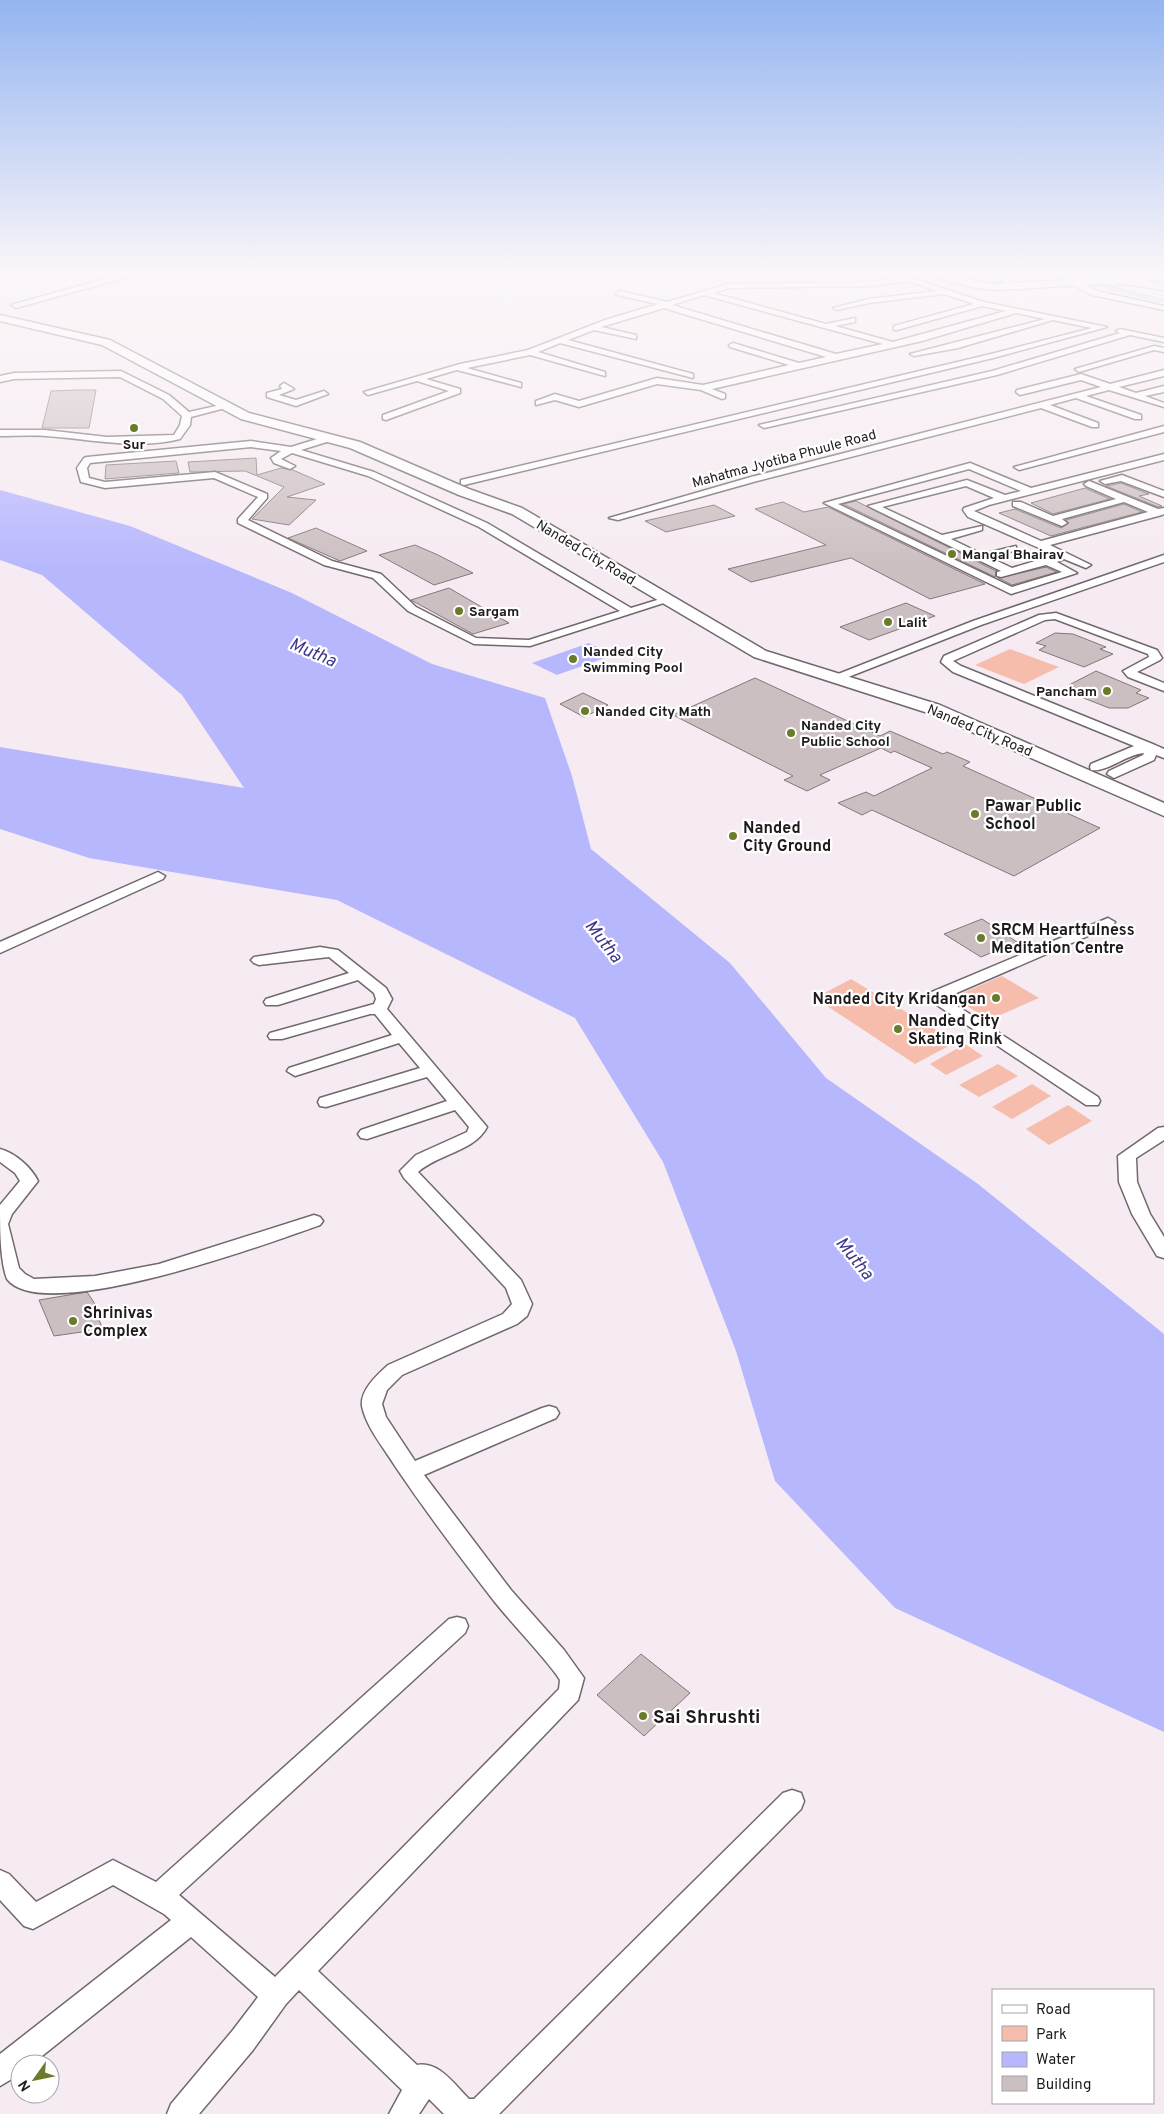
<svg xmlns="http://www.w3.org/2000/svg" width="1164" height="2114" viewBox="0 0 1164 2114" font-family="Overpass,sans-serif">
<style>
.green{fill:#f6bdad}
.water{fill:#b7b7fe}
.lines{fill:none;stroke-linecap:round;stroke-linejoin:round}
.canal{fill:#b7b7fe;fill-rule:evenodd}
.building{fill:#ccbfc1;stroke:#837879}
.street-casing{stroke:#71686e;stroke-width:3}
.secondary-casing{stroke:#71686e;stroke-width:3}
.primary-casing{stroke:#71686e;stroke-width:3}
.street{fill:#fff;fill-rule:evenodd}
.secondary{fill:#fff;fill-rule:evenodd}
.primary{fill:#fff;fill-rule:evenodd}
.poi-dot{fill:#6a7c2b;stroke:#fff;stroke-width:2}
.labels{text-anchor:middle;stroke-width:4.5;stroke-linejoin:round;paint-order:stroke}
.far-poi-label{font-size:14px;font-weight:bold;fill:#1f1b1d;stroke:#fff;text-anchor:start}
.far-street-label{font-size:14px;fill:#1f1b1d;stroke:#fff}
.poi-label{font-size:16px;font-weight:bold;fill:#1f1b1d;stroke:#fff;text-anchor:start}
.water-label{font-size:18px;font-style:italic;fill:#403788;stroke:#fff}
.near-poi-label{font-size:19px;font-weight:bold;fill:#1f1b1d;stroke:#fff;text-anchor:start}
</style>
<rect width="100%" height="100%" fill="#f6ebf2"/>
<g class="green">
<path d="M1010 649 1059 667 1024 684 975 665Z"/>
<path d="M1002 976 1039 998 989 1020 953 997Z"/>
<path d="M851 979 956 1042 915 1064 815 998Z"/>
<path d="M965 1044 983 1056 946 1075 930 1064Z"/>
<path d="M998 1064 1018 1076 979 1097 959 1085Z"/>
<path d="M1032 1084 1051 1096 1012 1119 992 1107Z"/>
<path d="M1068 1105 1092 1121 1049 1145 1026 1129Z"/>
</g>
<g class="water">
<path d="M0 490 130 526 292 593 432 664 545 698 572 776 591 849 730 963 826 1078 978 1184 1164 1334V1732L895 1608 775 1481 736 1351 663 1162 575 1018 337 900 89 858 0 829V747L244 788 182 695 42 575 0 560Z"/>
<path d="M589 643 613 655 557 675 532 663Z"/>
</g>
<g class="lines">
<path class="canal" d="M1075 273H1085L1118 287 1164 299V303L1112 291Z"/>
</g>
<g class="building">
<path d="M76 390H96L89 428H42L51 391Z"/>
<path d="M256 458 257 475 281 468 293 470 325 484 287 497 316 500 289 525 252 519 284 487 245 471 190 472 188 462Z"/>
<path d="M176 461 179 473 105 479 106 465Z"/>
<path d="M1121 483 1149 494 1139 496 1162 506 1158 507 1106 486Z"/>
<path d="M1085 488 1110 499 1053 514 1031 503Z"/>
<path d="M856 501 996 571 995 577 843 504Z"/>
<path d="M783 502 804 512 828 507 985 584 930 599 851 558 751 582 728 569 826 545 755 509Z"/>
<path d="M1124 504 1142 512 1051 536 999 513 1015 509 1061 528 1069 523 1066 520Z"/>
<path d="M714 505 735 516 666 532 645 521Z"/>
<path d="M316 528 367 551 340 561 288 538Z"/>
<path d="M415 545 438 555 473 573 434 585 379 555Z"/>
<path d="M1046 567 1057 572 1012 585 998 578Z"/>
<path d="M449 588 509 623 473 634 411 600Z"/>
<path d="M906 603 935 616 869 640 840 627Z"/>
<path d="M1055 633 1073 634 1106 647 1100 649 1113 654 1084 667 1039 650 1046 646 1036 643Z"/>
<path d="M1096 671 1141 690 1136 693 1149 698 1128 708H1109L1071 693 1079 689 1069 685Z"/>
<path d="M755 678 880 736 890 731 943 754 947 752 970 762 963 766 1100 828 1014 876 872 810 862 815 838 803 866 792 874 796 932 768 894 751 891 753 881 748 820 775 830 780 807 791 784 780 793 776 673 715Z"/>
<path d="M583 693 608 705 584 717 560 704Z"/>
<path d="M982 919 1017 942 981 957 944 934Z"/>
<path d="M87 1292 99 1310 95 1311 103 1329 54 1336 39 1300Z"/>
<path d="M641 1654 690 1693 644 1736 597 1695Z"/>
</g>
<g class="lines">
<defs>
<g id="street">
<path d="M709 273H720L700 280 696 278Z"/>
<path d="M985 273H995L1028 288 1021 290Z"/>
<path d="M1051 273H1060L1097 291 1164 306V310L1092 295Z"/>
<path d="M1084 273H1094L1121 284 1114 286Z"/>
<path d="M900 274 984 302 1107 327 993 358 464 485 461 484V480L991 354 1092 328 1053 320 958 348 914 356 910 354 1045 319 1016 313 922 341 712 389 725 394V398L722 399 701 390 657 384 579 407 555 400 536 405V401L555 394 579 401 657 378 703 385 789 365 730 347 729 345 733 343 799 363 826 357 664 308 601 327 636 335V339L594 330 568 340 693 374V378L560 343 538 352 605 372V376L530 355 467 368 521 383V387L457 370 426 379 460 389V393L386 420 383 419V415L449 391 417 381 368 395 364 392 460 364 528 350 605 320 658 304 617 295 616 293 620 291 667 302 728 284 872 282 899 278 896 276ZM908 281 937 291 869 299 833 308 837 310 869 303 944 294 974 304 894 326V330H897L982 306 1006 311 893 342 835 326 855 322V318L826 324 713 293 728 288 872 286ZM704 295 883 344 836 354 672 305Z"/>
<path d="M1164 274V278L1131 284 1127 282Z"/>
<path d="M1120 329 1164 338V342L1130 335 997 375 764 428 759 425 992 371 1120 333 1116 331Z"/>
<path d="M1154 346 1164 348V352L1154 350 1079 372 1075 369Z"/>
<path d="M1164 370V376L1119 387 1136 393 1164 386V392L1145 396 1164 403V407L1109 390 1086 396 1141 415V419H1135L1076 398 1050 405 1098 423V427H1092L1041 408 757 481 618 520 609 518 751 477 1101 387 1081 380 1020 395 1016 392 1017 390 1081 374 1110 384Z"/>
<path d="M121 371 169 395 189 412 225 404 229 407 191 417 190 425 180 439C137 450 90 439 46 436 31 435 15 436 0 436V430H45L107 437 174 435 180 425 182 416 163 399 120 377 14 379 0 382V376L14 373Z"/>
<path d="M284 383 294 389 279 395 296 400 324 391 328 394 296 406 267 397V393L282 389 280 386Z"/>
<path d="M1164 426V432L1019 470 1014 467Z"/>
<path d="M330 435 335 438 333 440 301 450 374 472 487 523 631 608 667 597 673 600 530 646 474 644 408 611 373 578 324 565 238 523V519L258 497 214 478 105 488 81 482 77 468 84 458 87 457 251 441 291 447ZM251 447 281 451 271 458 274 463 290 469 295 466 281 459 292 453 368 476 479 527 620 611 529 640 476 638 416 607 381 574 332 561 248 520 267 498V494L215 472 105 482 89 478 87 468 90 463Z"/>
<path d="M1164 454V460L989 505 974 511 1041 541 1148 512 1124 502 1062 519 1067 523 1062 526 1013 506V502H1021L1053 516 1116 499 1086 486 1084 484 1089 481 1158 509 1164 508V514L1162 515 1050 545 1091 565 1086 568 1064 559 1057 562 1077 573 1011 594 824 503 970 463 1031 488ZM969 469 1021 491 1005 495 967 480 868 506 1001 571 997 572V576L1001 577 1046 565 1062 572 1012 587 838 504ZM966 486 994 498 964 508 963 510 968 517 1055 555 1012 568 991 558 1016 550V546L982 554 951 539 982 530V526L942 535 882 507Z"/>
<path d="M1122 475 1164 491V497L1121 481 1105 484 1100 481Z"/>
<path d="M1164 555V562L981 625 838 681 834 682 828 678 973 621Z"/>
<path d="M1056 613 1157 650 1162 658 1160 660 1137 672 1164 683V691L1128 677 1123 671 1149 657 1148 654 1055 619 1045 620 953 661 961 666 1155 745 1164 749V758L1156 755 1154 760 1114 778 1107 774 1109 771 1143 755 1144 753C1127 754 1106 773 1091 770L1090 767 1091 764 1134 746 953 672 941 662 944 656 1039 615Z"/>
<path d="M158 872 165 876 163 879 0 953V942Z"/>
<path d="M1108 918 1115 922 1113 925 945 998 1098 1097 1100 1101 1098 1105H1086L925 997 927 994Z"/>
<path d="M320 947 338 950 386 988 392 999 387 1009 487 1127C475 1151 438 1154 418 1172L521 1280 532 1304 527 1316 517 1324 402 1375 387 1390 382 1404 386 1417 415 1461 542 1408 549 1406 556 1408 559 1413 556 1418 424 1475 511 1590 564 1650 584 1678 578 1700 318 1971 417 2065C439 2061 454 2084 469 2099H474L783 1793 792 1790 801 1793 804 1801 801 1809 499 2114H444L429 2099 419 2114H389L402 2090 299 1990 286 2004 253 2050 199 2114H167L171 2104 233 2030 258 1997 191 1937 32 2064H20V2074L0 2086V2054L171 1920 164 1914 113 1885 33 1929 24 1926 0 1900V1870L9 1874 36 1902 113 1860 156 1882 449 1619 457 1617 465 1619 468 1626 465 1633 179 1895 275 1977 559 1689 560 1680 556 1674C537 1649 514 1626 494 1601 460 1557 426 1512 395 1466 384 1448 366 1427 362 1406 360 1390 378 1374 388 1365L503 1314 512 1304 506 1288 404 1178 400 1171 416 1155 467 1132 469 1127 455 1110 367 1139 361 1138 358 1134 361 1130 447 1101 427 1077 326 1107 320 1106 318 1102 320 1098 420 1068 399 1043 295 1076 287 1071 289 1068 392 1035 375 1014H370L282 1039H270L268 1036 270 1033 374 1004 376 999 374 993 358 980 278 1005H266L264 1002 266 999 349 973 329 957 259 965 254 963 251 960 254 957Z"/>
<path d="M1164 1127V1140L1136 1158 1137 1182 1150 1214 1164 1237V1258L1157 1256 1132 1214 1119 1182 1118 1156 1158 1128Z"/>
<path d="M0 1149C15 1153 31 1167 38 1181L12 1214 8 1224 19 1268 25 1274 34 1279 95 1276 159 1264 314 1215 320 1217 323 1221 320 1225C270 1243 43 1326 7 1279 0 1261 0 1227 0 1205L20 1181 15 1173 0 1162Z"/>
</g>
<g id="secondary">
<path d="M126 273H142L16 308 11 305Z"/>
<path d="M1104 273H1115L1124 280 1115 282Z"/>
<path d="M0 315 110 340 249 413 360 442 469 489 522 508 766 651 940 705 1164 803V816L928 713 754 657 512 514 459 495 350 448 241 419 102 345 0 321Z"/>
</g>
<path id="primary" d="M925 273C949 273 972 281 996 284L1119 277 1164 284V290L1119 283 996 290 977 288 926 275Z"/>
</defs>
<use href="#street" class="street-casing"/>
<use href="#secondary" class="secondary-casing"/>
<use href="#primary" class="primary-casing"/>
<use href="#street" class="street"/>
<use href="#secondary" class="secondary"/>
<use href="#primary" class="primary"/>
</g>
<linearGradient id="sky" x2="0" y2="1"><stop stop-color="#94b5f1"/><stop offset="0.48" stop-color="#fbf6f9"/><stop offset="1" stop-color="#fbf6f9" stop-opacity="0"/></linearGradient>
<rect width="1164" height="569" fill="url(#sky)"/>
<g class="poi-dot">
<circle cx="134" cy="428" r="5"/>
<circle cx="952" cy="554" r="5"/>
<circle cx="459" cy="611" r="5"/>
<circle cx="888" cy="622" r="5"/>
<circle cx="573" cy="659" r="5"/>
<circle cx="1107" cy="691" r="5"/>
<circle cx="585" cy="711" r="5"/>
<circle cx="791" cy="733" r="5"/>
<circle cx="975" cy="814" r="5"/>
<circle cx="733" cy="836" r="5"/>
<circle cx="981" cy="938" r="5"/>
<circle cx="996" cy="998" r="5"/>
<circle cx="898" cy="1029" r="5"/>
<circle cx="73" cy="1321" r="5"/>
<circle cx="643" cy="1716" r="5"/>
</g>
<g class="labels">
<g class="far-poi-label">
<text x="134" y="449" text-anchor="middle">Sur</text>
<text x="962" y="559">Mangal Bhairav</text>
<text x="469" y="616">Sargam</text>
<text x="898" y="627">Lalit</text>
<text x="583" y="656">Nanded City<tspan x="583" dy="16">Swimming Pool</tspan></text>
<text x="1097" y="696" text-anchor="end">Pancham</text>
<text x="595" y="716">Nanded City Math</text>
<text x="801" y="730">Nanded City<tspan x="801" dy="16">Public School</tspan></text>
</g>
<g class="far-street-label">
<text transform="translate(784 458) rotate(-15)" y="5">Mahatma Jyotiba Phuule Road</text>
<text transform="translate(586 552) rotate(31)" y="5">Nanded City Road</text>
<text transform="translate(980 730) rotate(23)" y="5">Nanded City Road</text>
</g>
<g class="poi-label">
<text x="985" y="811">Pawar Public<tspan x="985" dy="18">School</tspan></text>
<text x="743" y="833">Nanded<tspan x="743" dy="18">City Ground</tspan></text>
<text x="991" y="935">SRCM Heartfulness<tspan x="991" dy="18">Meditation Centre</tspan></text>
<text x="986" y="1004" text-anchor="end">Nanded City Kridangan</text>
<text x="908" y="1026">Nanded City<tspan x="908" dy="18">Skating Rink</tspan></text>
<text x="83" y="1318">Shrinivas<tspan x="83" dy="18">Complex</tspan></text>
</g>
<g class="water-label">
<text transform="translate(313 652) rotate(23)" y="6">Mutha</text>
<text transform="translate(604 941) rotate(52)" y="6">Mutha</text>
<text transform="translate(855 1258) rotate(51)" y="6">Mutha</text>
</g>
<g class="near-poi-label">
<text x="653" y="1723">Sai Shrushti</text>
</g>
</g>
<rect x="992" y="1989" width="162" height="115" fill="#ffffff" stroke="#a5a4a5"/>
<rect x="1002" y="2005" width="25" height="8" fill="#ffffff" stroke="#a5a4a5"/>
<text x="1036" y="2014" font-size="15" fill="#1f1b1d">Road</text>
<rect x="1002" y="2026" width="25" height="15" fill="#f6bdad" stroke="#a5a4a5"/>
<text x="1036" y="2039" font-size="15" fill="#1f1b1d">Park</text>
<rect x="1002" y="2052" width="25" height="15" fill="#b7b7fe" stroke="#a5a4a5"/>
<text x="1036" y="2064" font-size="15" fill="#1f1b1d">Water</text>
<rect x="1002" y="2076" width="25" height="15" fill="#ccbfc1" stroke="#a5a4a5"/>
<text x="1036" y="2089" font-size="15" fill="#1f1b1d">Building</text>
<g transform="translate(35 2079) rotate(237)"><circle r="24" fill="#ffffff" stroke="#a5a4a5"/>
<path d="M0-4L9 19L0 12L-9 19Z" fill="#6a7c2b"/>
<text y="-8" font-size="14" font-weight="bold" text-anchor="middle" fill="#1f1b1d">N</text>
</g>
</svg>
